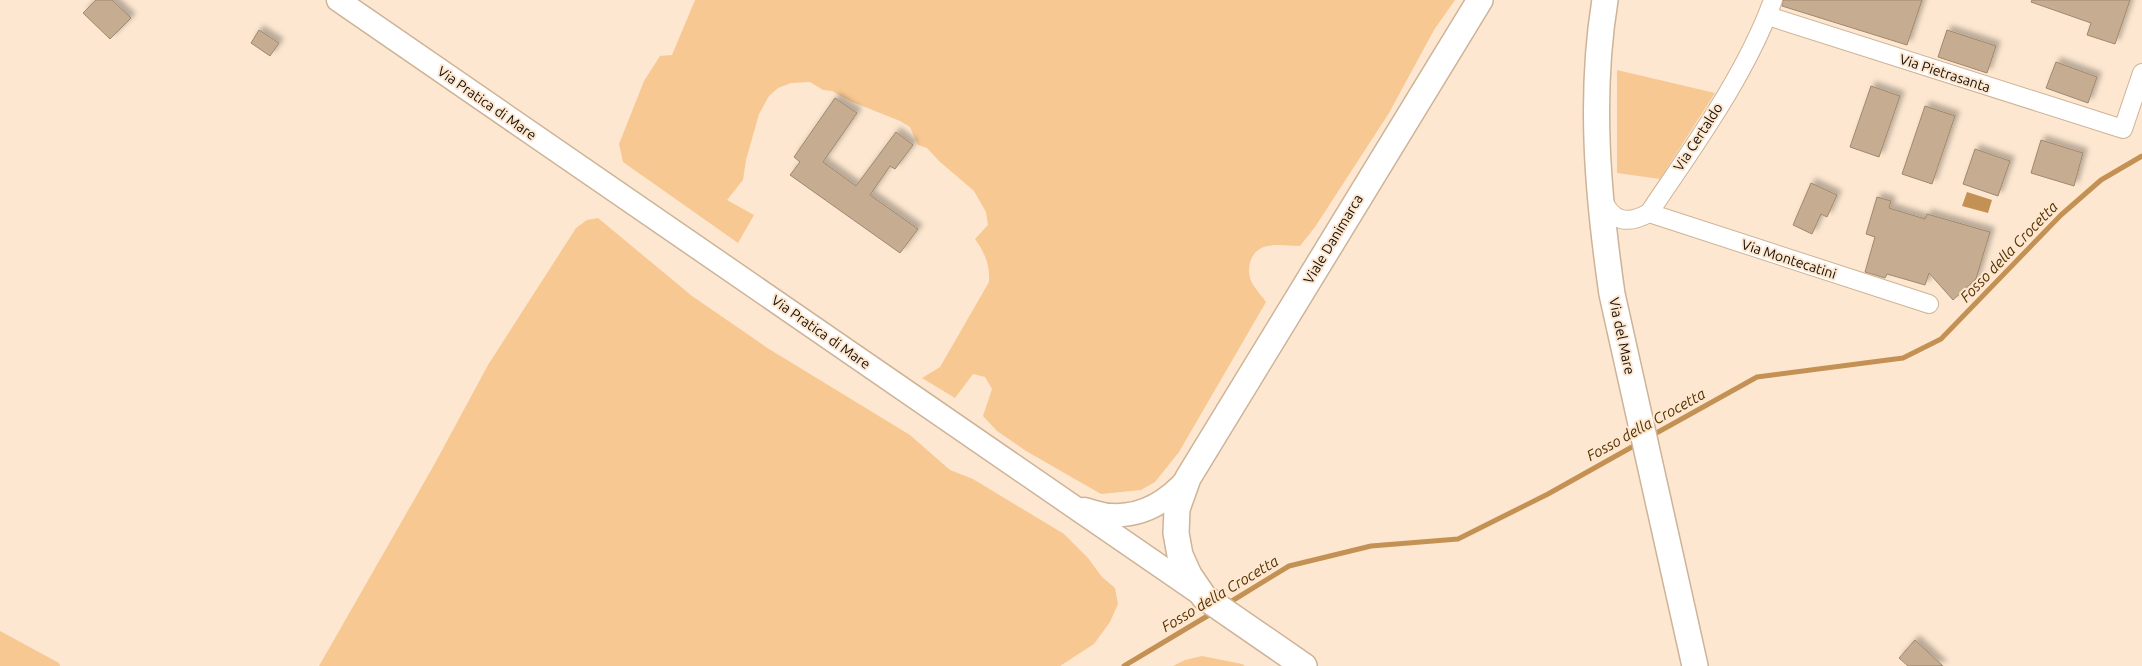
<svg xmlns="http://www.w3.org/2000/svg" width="2142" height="666" viewBox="0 0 2142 666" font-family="Ubuntu,sans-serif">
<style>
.green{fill:#f8c892}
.water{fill:#c49155}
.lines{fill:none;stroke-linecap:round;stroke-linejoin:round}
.stream{stroke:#c49155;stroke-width:5}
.building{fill:#c6ac90;stroke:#a0886d;filter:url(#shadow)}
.minor-casing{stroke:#cdb397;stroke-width:20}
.tertiary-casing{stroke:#cdb397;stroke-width:25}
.secondary-casing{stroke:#cdb397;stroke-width:28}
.minor{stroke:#fff;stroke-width:18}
.tertiary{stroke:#fff;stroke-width:22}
.secondary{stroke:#fff;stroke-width:25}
.labels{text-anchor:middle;stroke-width:4;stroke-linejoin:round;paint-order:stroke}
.street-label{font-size:14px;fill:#170f05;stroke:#fde7d0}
.water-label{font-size:15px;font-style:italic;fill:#543200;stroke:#fde7d0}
</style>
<defs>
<filter id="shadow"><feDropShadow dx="4.5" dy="-4.5" stdDeviation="2.5" flood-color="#0004"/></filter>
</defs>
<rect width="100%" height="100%" fill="#fde7d0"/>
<g class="green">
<path d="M695 0H1455L1434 30 1389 113 1315 227 1300 246C1290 246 1278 244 1268 246 1250 249 1245 269 1252 283 1256 290 1262 296 1266 302L1179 452 1155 482 1141 490 1101 494 1026 451 997 431 983 416 992 389 985 377 973 374 955 398 922 378 940 367 989 282C990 265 985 253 975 239L988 225 986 212 974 191 939 161 927 148 918 145 910 127 900 121 850 101 832 91 823 90 810 82 791 83 778 88 769 96 759 114 746 160 743 180 727 200 754 215 738 243 623 162 619 144 644 81 660 56 672 55Z"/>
<path d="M1617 70 1715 93 1660 179 1617 173Z"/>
<path d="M598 218 692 296 769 349 910 435 950 470 973 479 1064 534 1088 558 1102 577 1115 588 1118 604 1110 622 1094 644 1060 666H319L434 465 488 365 576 228 587 220Z"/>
<path d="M0 631 59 663 60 666H0Z"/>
<path d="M1202 656 1242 664 1245 666H1173L1185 660Z"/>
</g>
<path class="water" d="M1967 192 1992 200 1988 213 1962 206Z"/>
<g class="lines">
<g class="stream">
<path d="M1651 436 1757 377 1903 358 1941 339 2061 215 2101 180 2142 156"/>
<path d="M1227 604 1289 566 1371 546 1458 539 1548 494 1639 443"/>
<path d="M1124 666 1214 612"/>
</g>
</g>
<g class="building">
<path d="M96 0H112L131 18 110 39 83 13Z"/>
<path d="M1783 0H1922L1907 45 1782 6Z"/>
<path d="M2032 0H2130L2115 44 2087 35 2091 23 2031 2Z"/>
<path d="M259 30 279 43 270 56 251 43Z"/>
<path d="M1947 30 1996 46 1987 73 1938 57Z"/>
<path d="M2056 62 2097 77 2088 103 2046 88Z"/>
<path d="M1871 86 1900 96 1879 157 1850 147Z"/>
<path d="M835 98 857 113 823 162 856 186 896 132 913 145 895 169 890 166 870 195 918 229 900 253 790 175 800 162 794 157Z"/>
<path d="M1925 106 1955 116 1932 184 1902 174Z"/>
<path d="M2041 140 2083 153 2074 186 2031 173Z"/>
<path d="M1975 149 2010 161 1998 196 1963 184Z"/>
<path d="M1811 183 1837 195 1827 217 1821 214 1812 234 1793 225Z"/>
<path d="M1877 197 1891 201 1889 208 1925 219 1927 214 1990 232 1976 279 1953 300 1929 273 1925 285 1887 274 1885 278 1865 272 1875 237 1866 234Z"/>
<path d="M1915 640 1943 666H1908L1899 658Z"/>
</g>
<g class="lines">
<defs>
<g id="minor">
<path d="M1768 16 2123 129 2142 73"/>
<path d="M1602 198C1612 222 1627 225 1649 213 1693 147 1746 75 1773 0"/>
<path d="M1649 213 1929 304"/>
</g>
<g id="tertiary">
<path d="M338 0 1202 595"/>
<path d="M1084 509C1093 511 1102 515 1111 515 1142 517 1168 501 1188 478"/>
</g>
<g id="secondary">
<path d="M1605 0C1589 98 1598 197 1612 294L1695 666"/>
<path d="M1304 666 1204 597 1189 575 1180 555 1176 533 1177 509 1188 478 1480 0"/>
</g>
</defs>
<use href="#minor" class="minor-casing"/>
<use href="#tertiary" class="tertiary-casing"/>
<use href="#secondary" class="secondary-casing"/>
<use href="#minor" class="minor"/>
<use href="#tertiary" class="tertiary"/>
<use href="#secondary" class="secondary"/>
</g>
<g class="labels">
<g class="street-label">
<text transform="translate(1945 73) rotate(18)" y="5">Via Pietrasanta</text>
<text transform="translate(487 103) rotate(35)" y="5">Via Pratica di Mare</text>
<text transform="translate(1698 137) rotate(-57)" y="5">Via Certaldo</text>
<text transform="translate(1333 239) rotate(-59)" y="5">Viale Danimarca</text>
<text transform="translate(1789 259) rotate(18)" y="5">Via Montecatini</text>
<text transform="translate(821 332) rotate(35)" y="5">Via Pratica di Mare</text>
<text transform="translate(1622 336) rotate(78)" y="5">Via del Mare</text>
</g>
<g class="water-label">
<text transform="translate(2009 252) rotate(-46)" y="5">Fosso della Crocetta</text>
<text transform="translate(1646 425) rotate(-29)" y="5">Fosso della Crocetta</text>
<text transform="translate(1220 594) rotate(-31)" y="5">Fosso della Crocetta</text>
</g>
</g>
</svg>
